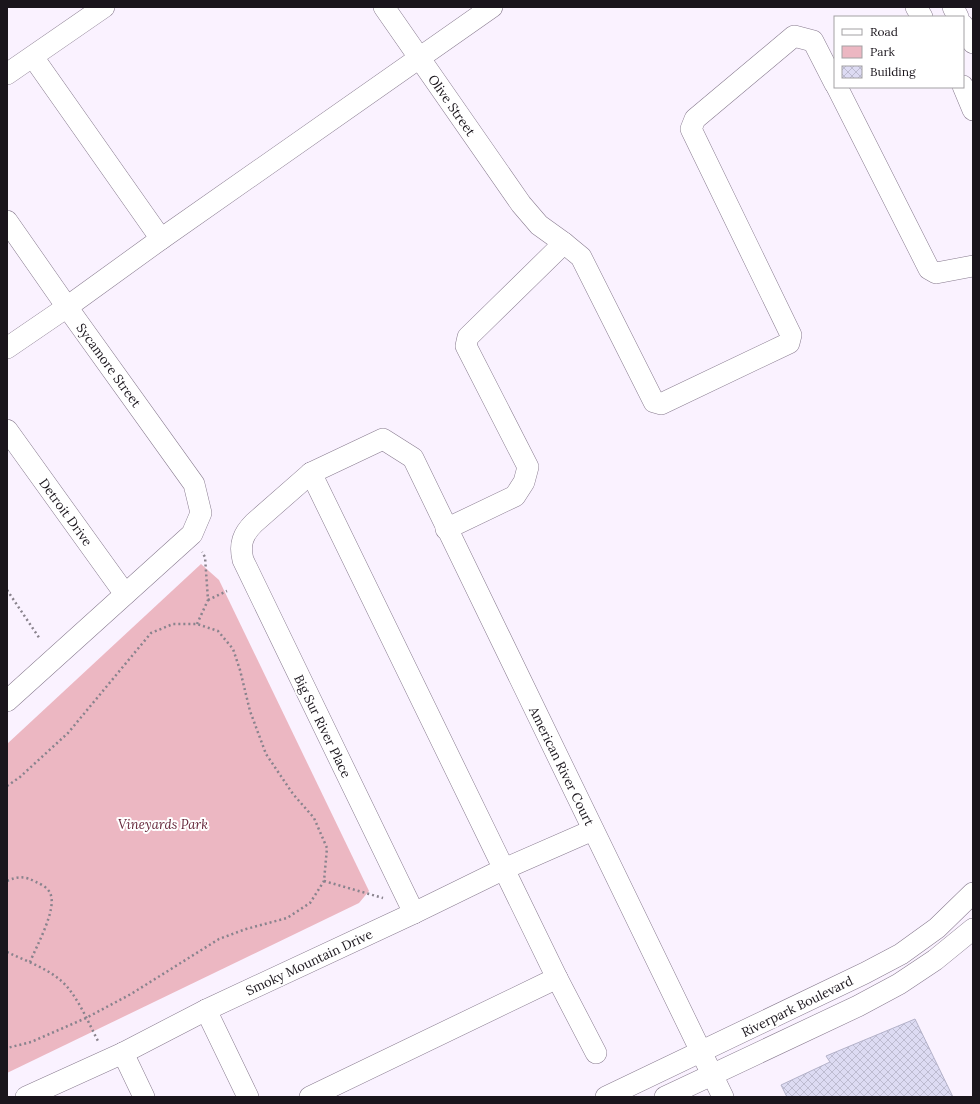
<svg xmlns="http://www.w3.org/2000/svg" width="980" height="1104" viewBox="0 0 980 1104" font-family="Lora,serif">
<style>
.park{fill:#ecb7c2}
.building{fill:url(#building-cross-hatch);stroke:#b4b2c9}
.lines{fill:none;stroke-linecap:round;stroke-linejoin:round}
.minor-casing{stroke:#887b8f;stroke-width:22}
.path{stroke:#89838d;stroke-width:2.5;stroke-dasharray:2 3;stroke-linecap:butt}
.minor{stroke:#fff;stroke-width:21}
.labels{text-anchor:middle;stroke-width:4;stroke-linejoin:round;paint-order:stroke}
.street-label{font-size:13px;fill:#1a151c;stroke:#fff}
.park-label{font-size:13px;font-style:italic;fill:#66273a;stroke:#fff}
</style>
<defs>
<pattern id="building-cross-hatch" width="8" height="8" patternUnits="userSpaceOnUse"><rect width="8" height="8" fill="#dddbf3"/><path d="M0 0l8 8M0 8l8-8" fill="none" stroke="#bdbbd0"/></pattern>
</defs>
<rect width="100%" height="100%" fill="#faf2ff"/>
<path class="park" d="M201 564 219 580 369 891 359 903 7 1073V744Z"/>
<path class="building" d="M915 1019 953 1097H787L781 1085 830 1062 826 1056Z"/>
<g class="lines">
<defs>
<g id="minor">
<path d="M384 7 521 204 539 225 564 243"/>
<path d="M916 7 922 17"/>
<path d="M953 7 958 17"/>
<path d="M963 25 973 43"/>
<path d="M33 57 161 239"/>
<path d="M7 74 104 7"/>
<path d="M963 86 973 110"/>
<path d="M837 87 929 269 936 273 973 266"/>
<path d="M7 221 67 307 194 484 201 513 192 534 7 701"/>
<path d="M7 348 67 307 161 239 492 7"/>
<path d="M7 430 125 594"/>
<path d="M311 473 557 978 596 1053"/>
<path d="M446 529 515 496 524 482 528 467 466 346 468 337 564 243 581 257 654 402 661 404 789 343 791 335 691 129 695 119 794 36 813 41 835 84"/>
<path d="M414 913 243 560C239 544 243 534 254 523L311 473 383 439 413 458 723 1097"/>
<path d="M206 1010 248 1097"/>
<path d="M123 1053 144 1097"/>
<path d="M26 1097 123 1053 206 1010 414 913 504 869 593 830"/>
<path d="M310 1097 557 978"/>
<path d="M606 1097 865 973 901 954 937 928 973 893"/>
<path d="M665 1097 858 1006 899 984 935 960 973 929"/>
</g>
</defs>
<use href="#minor" class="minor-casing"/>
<g class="path">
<path d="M7 590 40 639"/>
<path d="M208 600 227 591"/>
<path d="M197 624 208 600 205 557 202 552"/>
<path d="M7 786 20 777 68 733 151 633 173 624H197L218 631 233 649 240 670 250 711 266 754 293 794 314 818 327 848 324 881 310 903 287 918 246 929 219 939 131 994 86 1018 31 1042 7 1048"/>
<path d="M7 881C18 876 25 876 36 882 41 884 48 888 50 893 58 908 36 947 30 962"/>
<path d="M324 881 383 898"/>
<path d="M7 952C24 960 44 967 59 979 76 992 88 1022 98 1041"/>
</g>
<use href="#minor" class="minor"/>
</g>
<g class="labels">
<g class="street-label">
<text transform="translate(452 105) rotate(55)" y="5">Olive Street</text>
<text transform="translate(109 365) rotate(54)" y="5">Sycamore Street</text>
<text transform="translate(66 512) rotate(54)" y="5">Detroit Drive</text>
<text transform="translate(323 726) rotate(64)" y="5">Big Sur River Place</text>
<text transform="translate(562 766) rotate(64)" y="5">American River Court</text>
<text transform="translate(309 962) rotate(-25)" y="5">Smoky Mountain Drive</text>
<text transform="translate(797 1006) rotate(-26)" y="5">Riverpark Boulevard</text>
</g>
<g class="park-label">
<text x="163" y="829">Vineyards Park</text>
</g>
</g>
<rect width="980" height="1104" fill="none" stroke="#1a151c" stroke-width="16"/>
<rect x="834" y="16" width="130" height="72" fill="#ffffff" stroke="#a3a1a4"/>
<rect x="842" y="29" width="20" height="6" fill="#ffffff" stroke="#a3a1a4"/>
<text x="870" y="36" font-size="12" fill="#1a151c">Road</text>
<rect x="842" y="46" width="20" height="12" fill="#ecb7c2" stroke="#a3a1a4"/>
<text x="870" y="56" font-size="12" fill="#1a151c">Park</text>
<rect x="842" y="66" width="20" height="12" fill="url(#building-cross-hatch)" stroke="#a3a1a4"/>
<text x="870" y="76" font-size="12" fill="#1a151c">Building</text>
</svg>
